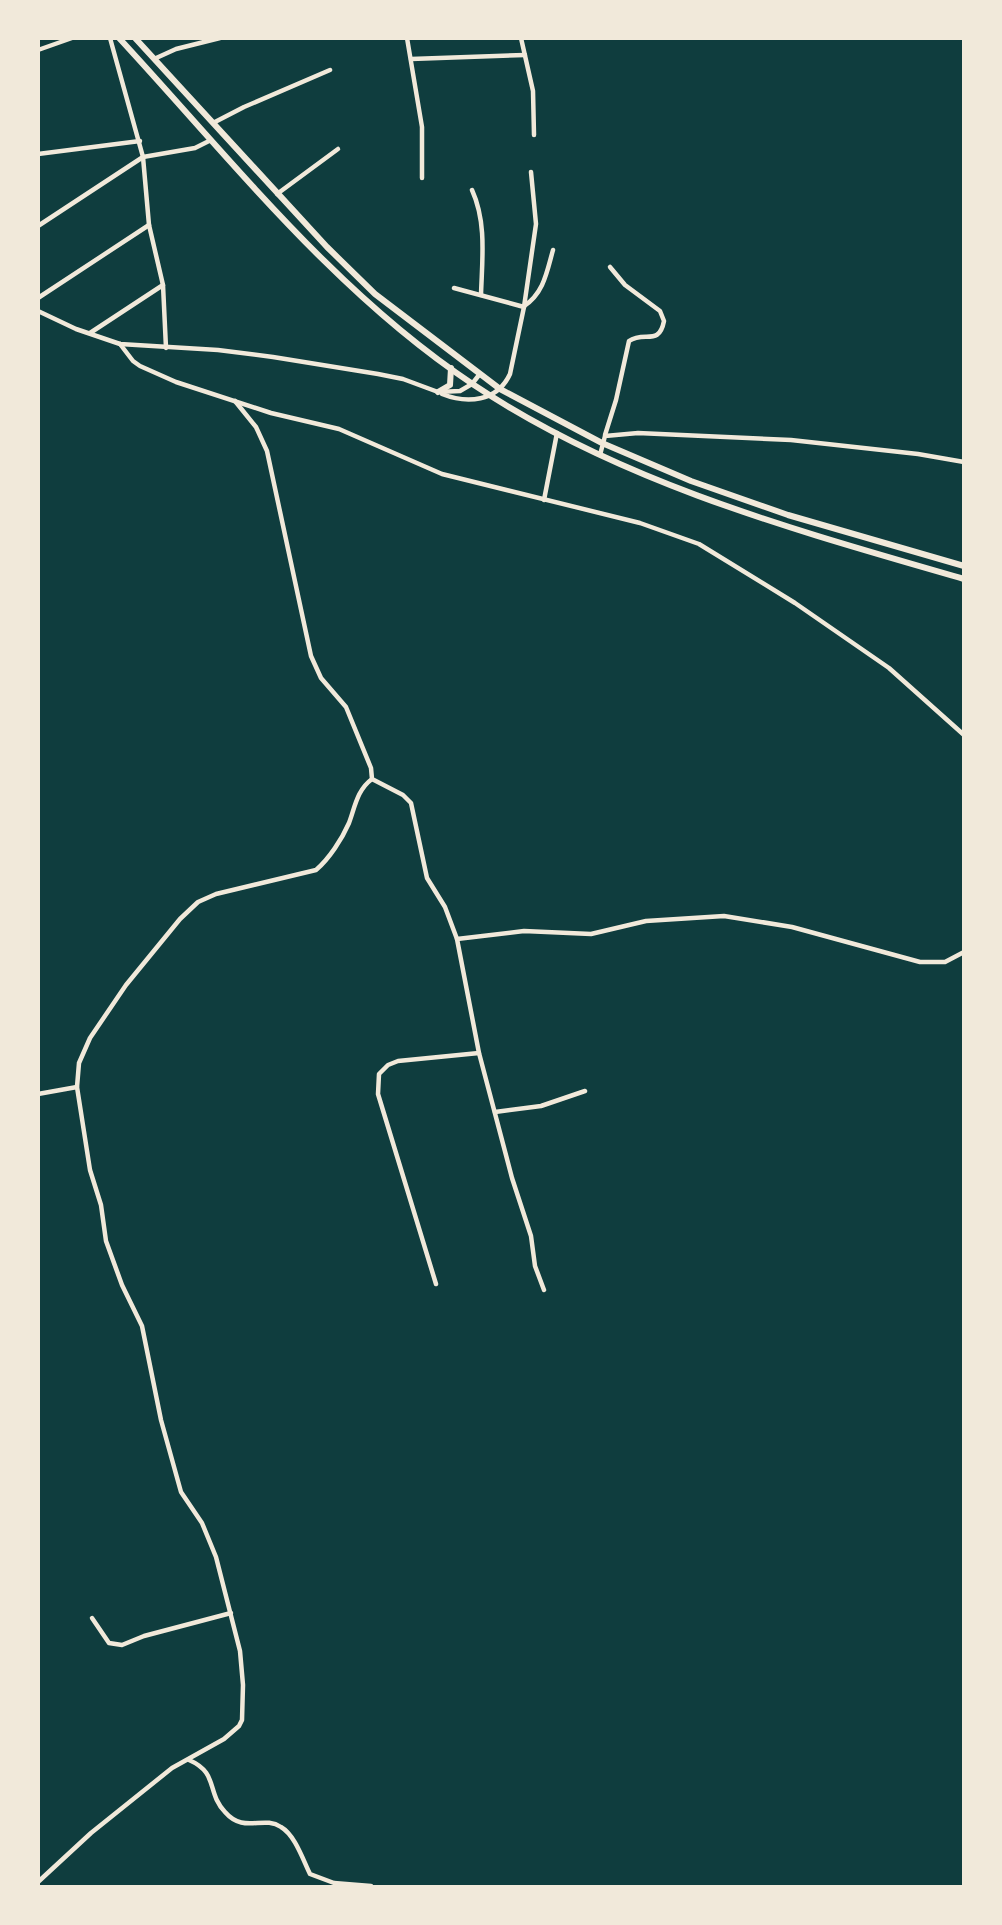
<svg xmlns="http://www.w3.org/2000/svg" width="1002" height="1925" viewBox="0 0 1002 1925" font-family="Ubuntu,sans-serif">
<style>
.lines{fill:none;stroke-linecap:round;stroke-linejoin:round}
.minor{stroke:#f1e9da;stroke-width:4.5}
.secondary{stroke:#f1e9da;stroke-width:6}
</style>
<rect width="100%" height="100%" fill="#0f3d3e"/>
<g class="lines">
<g class="minor">
<path d="M110 38 143 157 149 225 163 285 166 348"/>
<path d="M407 38 422 127V178"/>
<path d="M521 38 533 91 534 135"/>
<path d="M38 50 72 38"/>
<path d="M154 59 176 49 220 38"/>
<path d="M411 59 525 55"/>
<path d="M213 123 244 107 330 70"/>
<path d="M38 154 140 141"/>
<path d="M472 190C487 223 482 260 481 295"/>
<path d="M277 194 338 149"/>
<path d="M38 226 143 157 195 148 211 140"/>
<path d="M454 288 524 307"/>
<path d="M38 298 149 225"/>
<path d="M524 306C544 293 547 271 553 250"/>
<path d="M38 311 76 329 120 344 218 350 273 357 378 374 403 379 438 392 460 391 472 384 479 375"/>
<path d="M90 333 163 285"/>
<path d="M120 344 133 361 140 366 176 382 271 413 339 429 442 474 640 523 699 544 795 603 889 668 964 735"/>
<path d="M442 394C467 404 497 402 510 374L524 307 536 224 531 172"/>
<path d="M235 401 256 427 267 451 311 656 321 678 346 707 371 768 372 779 403 795 411 803 427 878 445 907 457 939 479 1053 512 1178 531 1236 535 1266 544 1290"/>
<path d="M605 435 616 400 629 341C644 330 659 347 664 321L660 311 625 285 610 267"/>
<path d="M600 455 605 436 638 433 791 440 918 454 964 462"/>
<path d="M544 500 557 433"/>
<path d="M457 939 524 931 591 934 646 921 724 916 792 927 920 962H945L964 952"/>
<path d="M38 1094 77 1087"/>
<path d="M495 1112 541 1106 585 1091"/>
<path d="M436 1284 378 1094 379 1074 388 1065 398 1061 479 1053"/>
<path d="M92 1618 109 1643 122 1645 144 1636 231 1613"/>
<path d="M189 1760C219 1773 206 1792 225 1812 244 1834 263 1815 281 1827 295 1835 303 1860 310 1874L334 1883 371 1886"/>
<path d="M38 1882 91 1833 172 1768 224 1739 239 1726 242 1720 243 1685 240 1651 216 1557 202 1523 181 1492 161 1420 142 1326 122 1285 106 1241 101 1205 90 1170 77 1087 79 1063 90 1038 126 985 180 919 198 902 216 894 316 870C329 859 342 839 349 823 355 807 357 790 372 779"/>
</g>
<g class="secondary">
<path d="M119 38C231 159 335 293 474 385 621 483 795 530 964 579"/>
<path d="M135 38 327 247 375 294 500 389 602 443 691 481 788 515 964 566"/>
<path d="M438 392 450 385 451 368"/>
</g>
</g>
<rect width="1002" height="1925" fill="none" stroke="#f1e9da" stroke-width="80"/>
</svg>
